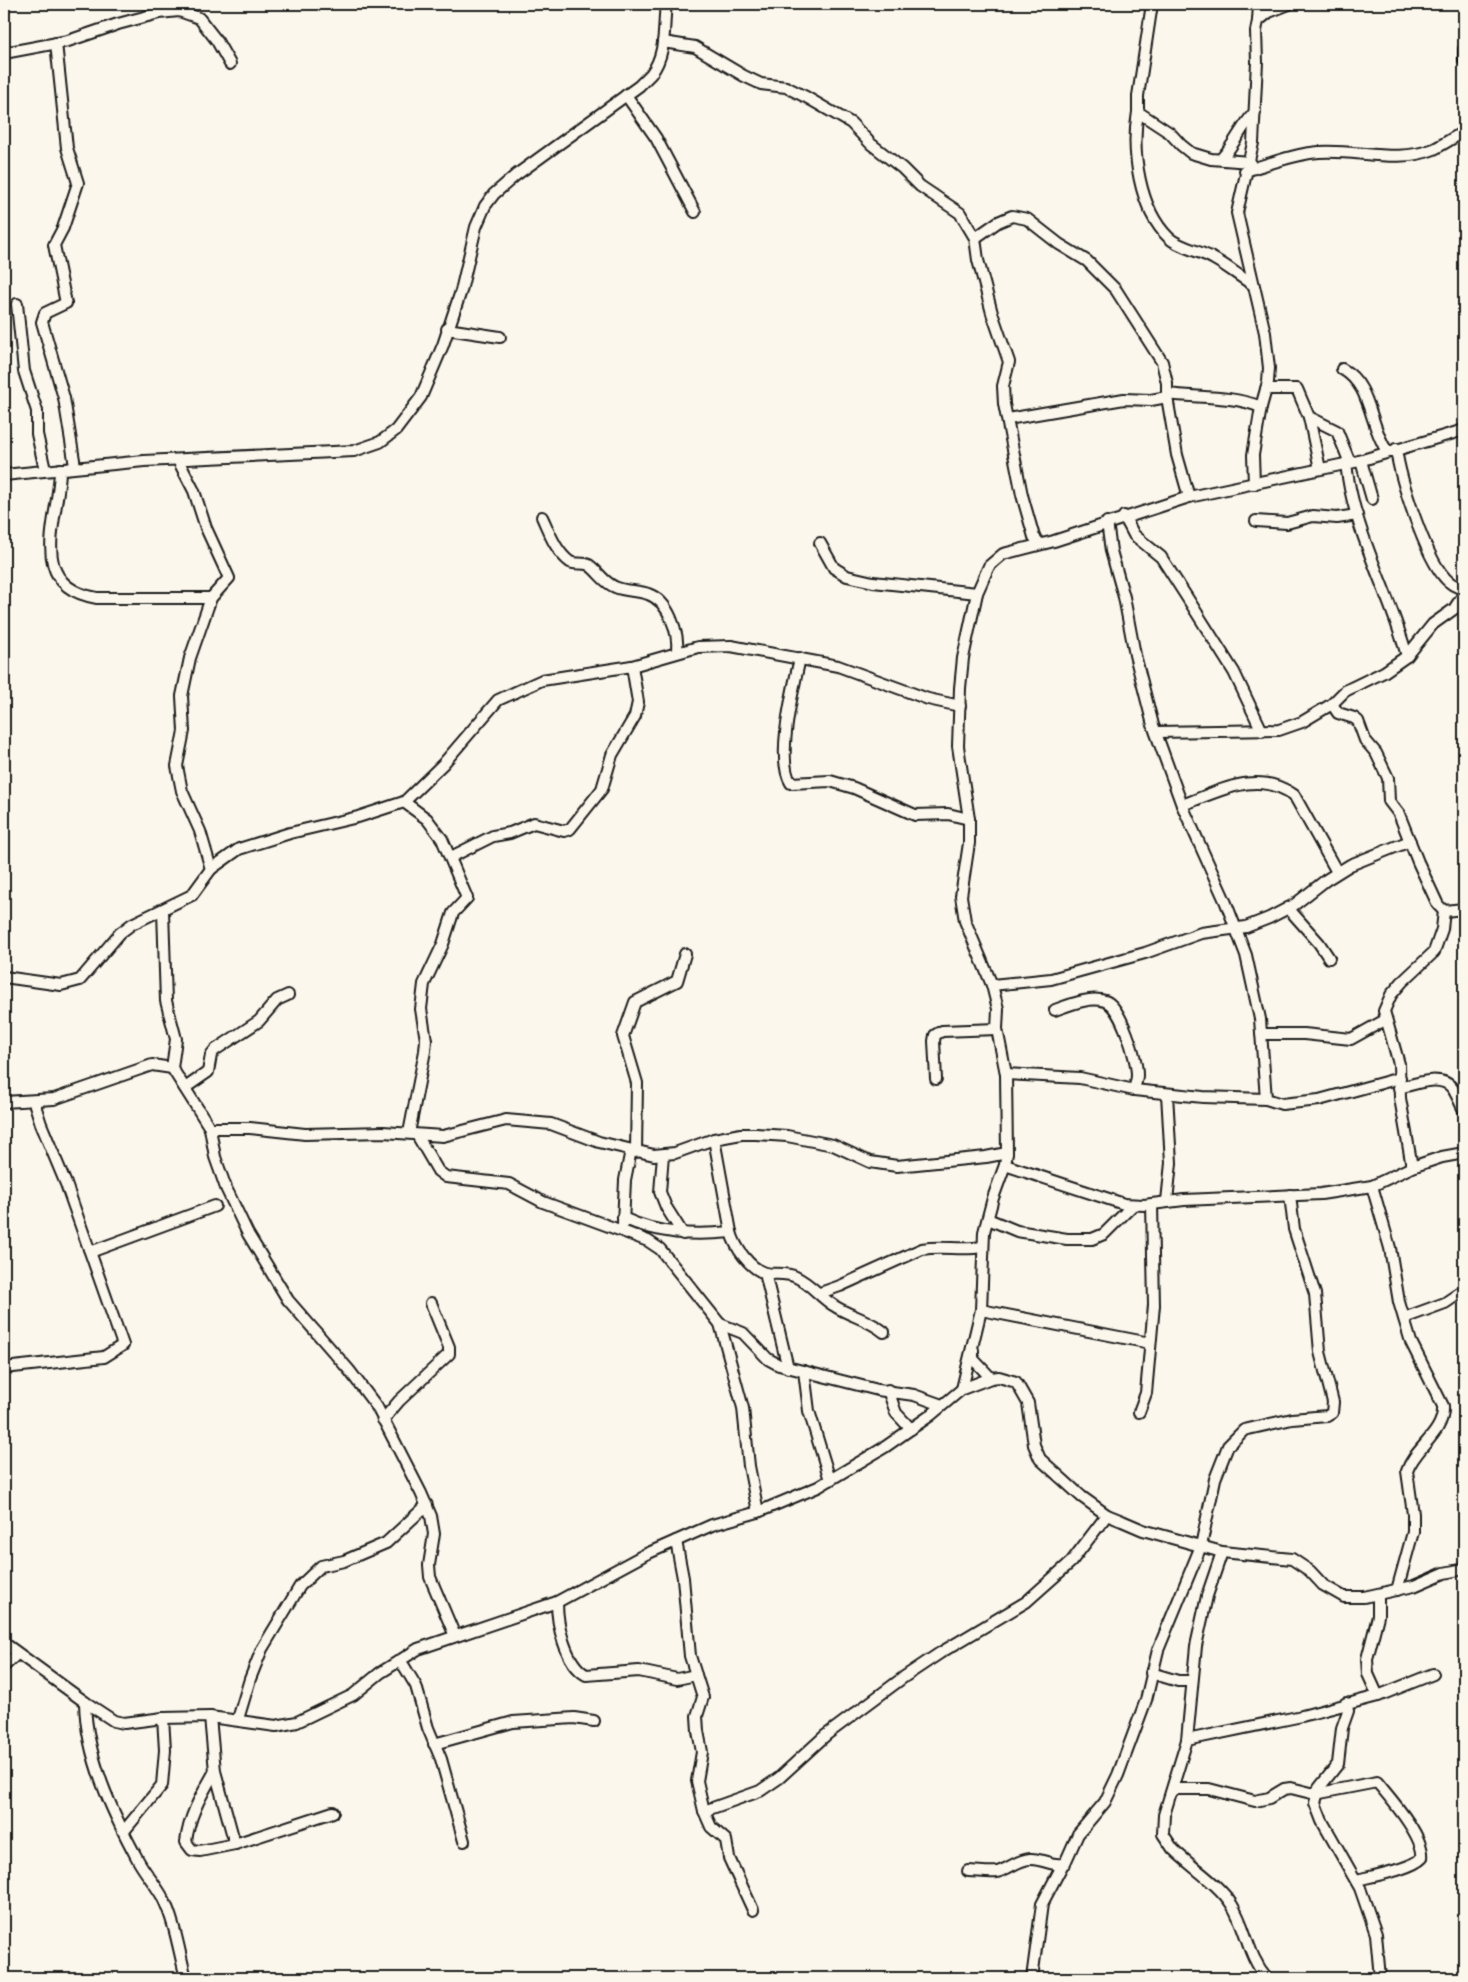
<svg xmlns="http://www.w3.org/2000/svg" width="1468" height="1982" viewBox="0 0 1468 1982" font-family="Delius,sans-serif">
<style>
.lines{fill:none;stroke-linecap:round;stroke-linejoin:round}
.minor-casing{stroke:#1c1c1c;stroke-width:14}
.minor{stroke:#fbf7ec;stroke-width:10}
</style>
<rect width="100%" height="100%" fill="#fbf7ec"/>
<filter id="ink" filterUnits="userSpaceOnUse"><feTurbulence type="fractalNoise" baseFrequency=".02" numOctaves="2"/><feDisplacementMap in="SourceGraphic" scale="10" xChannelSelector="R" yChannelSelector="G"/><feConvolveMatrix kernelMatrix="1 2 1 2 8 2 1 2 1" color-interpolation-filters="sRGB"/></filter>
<g filter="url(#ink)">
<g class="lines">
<defs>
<g id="minor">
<path d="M1152 4 1138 96V112L1170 133 1181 145 1191 153 1211 159 1250 162"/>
<path d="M1258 21 1259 4"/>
<path d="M663 42 695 47 744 76 761 84 786 87 806 97 851 123 871 144 902 168 920 186 960 213 975 238 978 260 992 313 1009 362 1003 386 1004 404 1022 495 1034 537 1040 544"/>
<path d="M56 43 67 148 78 183 63 228 54 245 66 303 45 313 42 322 64 398 75 466"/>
<path d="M1464 49V60"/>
<path d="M4 53 68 41 118 24 159 13 179 11 199 18 217 41 230 64"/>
<path d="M626 95 656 138 695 212"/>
<path d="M1138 112C1131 151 1139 209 1169 238 1180 248 1201 251 1214 259 1227 266 1239 276 1252 284"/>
<path d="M1221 159C1235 144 1241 127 1255 112"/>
<path d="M1245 171C1269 164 1294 154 1319 152 1357 149 1397 164 1434 149 1444 144 1454 137 1464 132"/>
<path d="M975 238 998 222 1012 216 1027 219 1059 244 1087 261 1116 290 1162 362 1167 383V397L1177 455 1189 497"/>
<path d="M17 304 24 371 37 411V434L45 470"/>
<path d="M447 329 500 337"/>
<path d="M1342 369C1372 385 1369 426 1387 451"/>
<path d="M1266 389H1297L1309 417 1337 431 1350 463"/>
<path d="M1167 394C1199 398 1231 395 1261 407"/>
<path d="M1309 417 1320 469"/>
<path d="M1008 419 1124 399 1151 400 1167 397"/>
<path d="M1396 449C1400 479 1425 556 1445 578 1450 584 1456 587 1464 589"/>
<path d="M178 460 194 491 206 528 229 578 211 598 190 658 182 696 184 731 177 766 182 791 200 831 211 869"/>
<path d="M1361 461 1372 499"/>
<path d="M1346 463C1353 531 1389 591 1407 656"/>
<path d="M60 469C60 517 24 586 97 598H211"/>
<path d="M4 475 144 461 354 451 380 442 396 430 421 397 443 345 461 291 476 227 485 206 494 194 516 175 639 86 651 74C667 53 663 28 666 4"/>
<path d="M1254 484 1253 455 1261 407 1268 382 1269 368 1265 333 1237 213 1253 143 1257 62 1256 31 1258 21 1269 12 1289 4"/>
<path d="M1124 516 1134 535 1161 557 1188 599 1234 672 1262 731"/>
<path d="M542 517C549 532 556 552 570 562 576 565 583 562 589 565 599 572 603 582 615 587 626 592 638 590 648 594 669 601 679 633 677 652"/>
<path d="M1256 521 1287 523 1313 516 1337 518 1357 515"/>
<path d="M1107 522 1111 551 1124 597 1135 655 1153 725 1182 805 1226 903 1246 955 1260 1019 1266 1099"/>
<path d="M820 543 834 568 847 576 873 582 977 593"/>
<path d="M800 658C794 686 775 759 791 783L830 781 854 788 915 815 948 814 969 819"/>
<path d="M1332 704 1338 713 1354 718 1358 721 1365 740 1376 753 1388 778 1389 801 1399 814 1418 862 1438 905 1444 911 1464 909"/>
<path d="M1156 732 1279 730 1302 722 1332 704 1345 691 1384 672 1407 656 1433 624 1454 609 1464 594"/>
<path d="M404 802 427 819 442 839 467 898 453 913 443 944 424 984 421 1009 426 1040 425 1051 409 1133"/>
<path d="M1182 805C1220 791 1257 769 1294 795L1337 872"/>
<path d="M451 857 493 836 510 833 534 823 564 831 570 829 602 789 612 755 635 716 638 702 632 666"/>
<path d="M1288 908 1319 943 1329 958"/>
<path d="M163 911 166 1001 176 1039 172 1068 210 1128H250L305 1134 383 1132 443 1136 506 1120 551 1124 599 1142 654 1155 675 1153 714 1139 741 1134H756L787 1136 833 1145 870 1162 897 1166 986 1157 1007 1153"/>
<path d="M4 977 61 985 80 980 120 933 132 924 192 895 211 869 239 849 290 833 358 817 404 802 443 764 498 700 542 680 632 666 698 647 731 646 838 666 928 699 960 706"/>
<path d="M992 985 1051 979 1145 953 1201 933 1246 927 1269 918 1294 905 1326 880 1350 865 1410 841"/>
<path d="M1055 1010C1069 1005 1090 996 1105 1001 1121 1006 1137 1059 1137 1075 1137 1080 1135 1085 1134 1090"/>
<path d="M1261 1034H1304L1351 1039 1385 1020"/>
<path d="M1006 1074 1080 1078 1134 1090 1203 1097 1266 1099 1282 1104 1319 1100 1400 1078"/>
<path d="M936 1079 934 1041 935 1035 942 1031 997 1029"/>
<path d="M185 1088 208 1072 211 1055 215 1050 259 1021 277 1000 288 995"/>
<path d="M1399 1088C1414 1084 1442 1073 1453 1089 1457 1095 1460 1103 1464 1110"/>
<path d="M4 1102 54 1099 152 1065 172 1068"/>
<path d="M210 1128 215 1157 226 1188 248 1234 288 1300 349 1370 377 1407 421 1493 431 1516 434 1534 429 1565 430 1577 455 1636"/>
<path d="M417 1135 438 1171 446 1177 509 1184 543 1202 622 1231 648 1241 660 1249 720 1324 743 1408 749 1466 758 1512"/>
<path d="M714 1139 731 1232C735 1247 749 1268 765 1273 775 1275 786 1272 796 1277 811 1284 819 1296 833 1305 849 1316 868 1319 884 1332"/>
<path d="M636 1152 637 1083 623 1036 635 1002 677 981 685 954"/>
<path d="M663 1155 660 1192 666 1207 683 1234"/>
<path d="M1005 1165 1124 1204 1144 1205 1184 1200 1321 1194 1372 1186 1412 1167 1442 1157 1464 1153"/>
<path d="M1412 1167 1400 1098 1399 1064 1384 1011 1391 995 1402 982 1434 952 1442 929 1444 911"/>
<path d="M1372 1186 1390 1248 1399 1302 1411 1342 1443 1406C1445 1433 1415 1447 1407 1471L1413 1514V1532L1397 1590"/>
<path d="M1167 1201 1171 1163 1167 1094"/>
<path d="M623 1218C658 1234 693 1236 731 1232"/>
<path d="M988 1219 1017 1231 1067 1239H1092L1104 1234 1133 1205"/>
<path d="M623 1224 625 1180 631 1150"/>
<path d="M89 1249 93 1251 215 1206"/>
<path d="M765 1273 788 1368"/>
<path d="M820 1293 840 1286 922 1249C943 1245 960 1251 982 1247"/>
<path d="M981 1310 1150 1343"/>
<path d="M1404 1318 1445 1303 1464 1290"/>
<path d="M720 1324 743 1333 768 1359 779 1365 878 1390 914 1395 942 1405"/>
<path d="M973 1350V1359L991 1378"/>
<path d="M4 1368 104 1357 123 1345 66 1184 41 1124 34 1102"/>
<path d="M804 1371 809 1411 830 1480"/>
<path d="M962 1389 981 1310 984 1232 993 1198 1005 1165 1007 1153 1006 1074 997 1029 998 1009 992 985 965 921 961 896 969 843V819L958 746 960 688 963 658 977 593 989 566 1003 554 1054 541 1189 497 1359 461 1464 430"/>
<path d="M888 1390 896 1413 911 1429"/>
<path d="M1139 1412 1146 1393 1154 1305 1152 1204"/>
<path d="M383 1420 399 1401 449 1354V1347L431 1303"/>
<path d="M676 1541 683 1578 690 1656 703 1697 697 1716 698 1731 702 1752 697 1781 704 1811 711 1827 726 1840 729 1858 753 1910"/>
<path d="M1222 1552 1207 1596 1196 1646 1187 1740 1164 1815 1163 1834 1173 1849C1191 1867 1218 1883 1232 1905 1247 1929 1247 1955 1267 1978"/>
<path d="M557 1602C557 1624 565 1663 586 1675L639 1671 677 1679 696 1675"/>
<path d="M4 1643 85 1702 114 1721 124 1723 163 1718 210 1717 276 1726 297 1722 353 1695 380 1673 418 1649 557 1602 644 1555 712 1525 758 1512 818 1487 885 1447 931 1415 962 1389 991 1378 999 1377 1016 1382 1028 1403 1034 1445 1040 1459 1082 1497 1107 1515 1122 1521 1143 1530 1222 1552 1292 1559 1310 1571 1323 1585 1344 1597H1364L1414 1586 1444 1573 1464 1569"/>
<path d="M398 1662 404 1666 416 1686 428 1728 441 1759 464 1841"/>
<path d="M4 1666 17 1654"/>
<path d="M1151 1673 1178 1681H1191"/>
<path d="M1378 1696 1368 1674 1367 1659 1378 1616V1595"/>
<path d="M85 1702C86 1757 112 1812 138 1860 145 1873 156 1885 163 1898 175 1922 179 1952 186 1978"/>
<path d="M1346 1703 1348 1711 1342 1728 1338 1764 1319 1788 1315 1803 1322 1821 1360 1888 1376 1934 1380 1978"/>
<path d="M210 1717 215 1771 235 1844"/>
<path d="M238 1719 250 1679 262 1649 300 1586 321 1566 344 1561 386 1543 427 1505"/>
<path d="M1187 1740 1302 1716 1378 1696 1433 1674"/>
<path d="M434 1744 513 1722 574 1718 594 1721"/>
<path d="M215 1771C202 1794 189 1815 186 1842L192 1850 200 1851 235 1844 333 1812"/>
<path d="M1173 1789H1209L1255 1801 1269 1798 1284 1789 1291 1788 1315 1794 1377 1782C1390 1798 1425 1837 1422 1858 1412 1869 1373 1876 1356 1880"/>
<path d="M704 1811 760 1791 779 1778 826 1735 904 1677 940 1653 1026 1602 1071 1562 1107 1515"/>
<path d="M124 1831 162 1785 165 1750 163 1718"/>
<path d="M968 1871C977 1871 988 1873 997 1872 1009 1869 1017 1860 1030 1859 1042 1858 1055 1868 1065 1863L1078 1834 1105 1802 1118 1775 1146 1700 1158 1650 1201 1546 1215 1479 1228 1446 1244 1430 1292 1419 1327 1416 1332 1413 1333 1402 1320 1352 1315 1294 1294 1229 1290 1195"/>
<path d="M1032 1978 1042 1904 1063 1864"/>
</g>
</defs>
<use href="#minor" class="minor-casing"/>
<use href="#minor" class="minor"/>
</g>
</g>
<rect width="1468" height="1982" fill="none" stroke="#fbf7ec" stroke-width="20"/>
<rect x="10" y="10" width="1448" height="1962" fill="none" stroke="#1c1c1c" stroke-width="2" filter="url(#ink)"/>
</svg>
